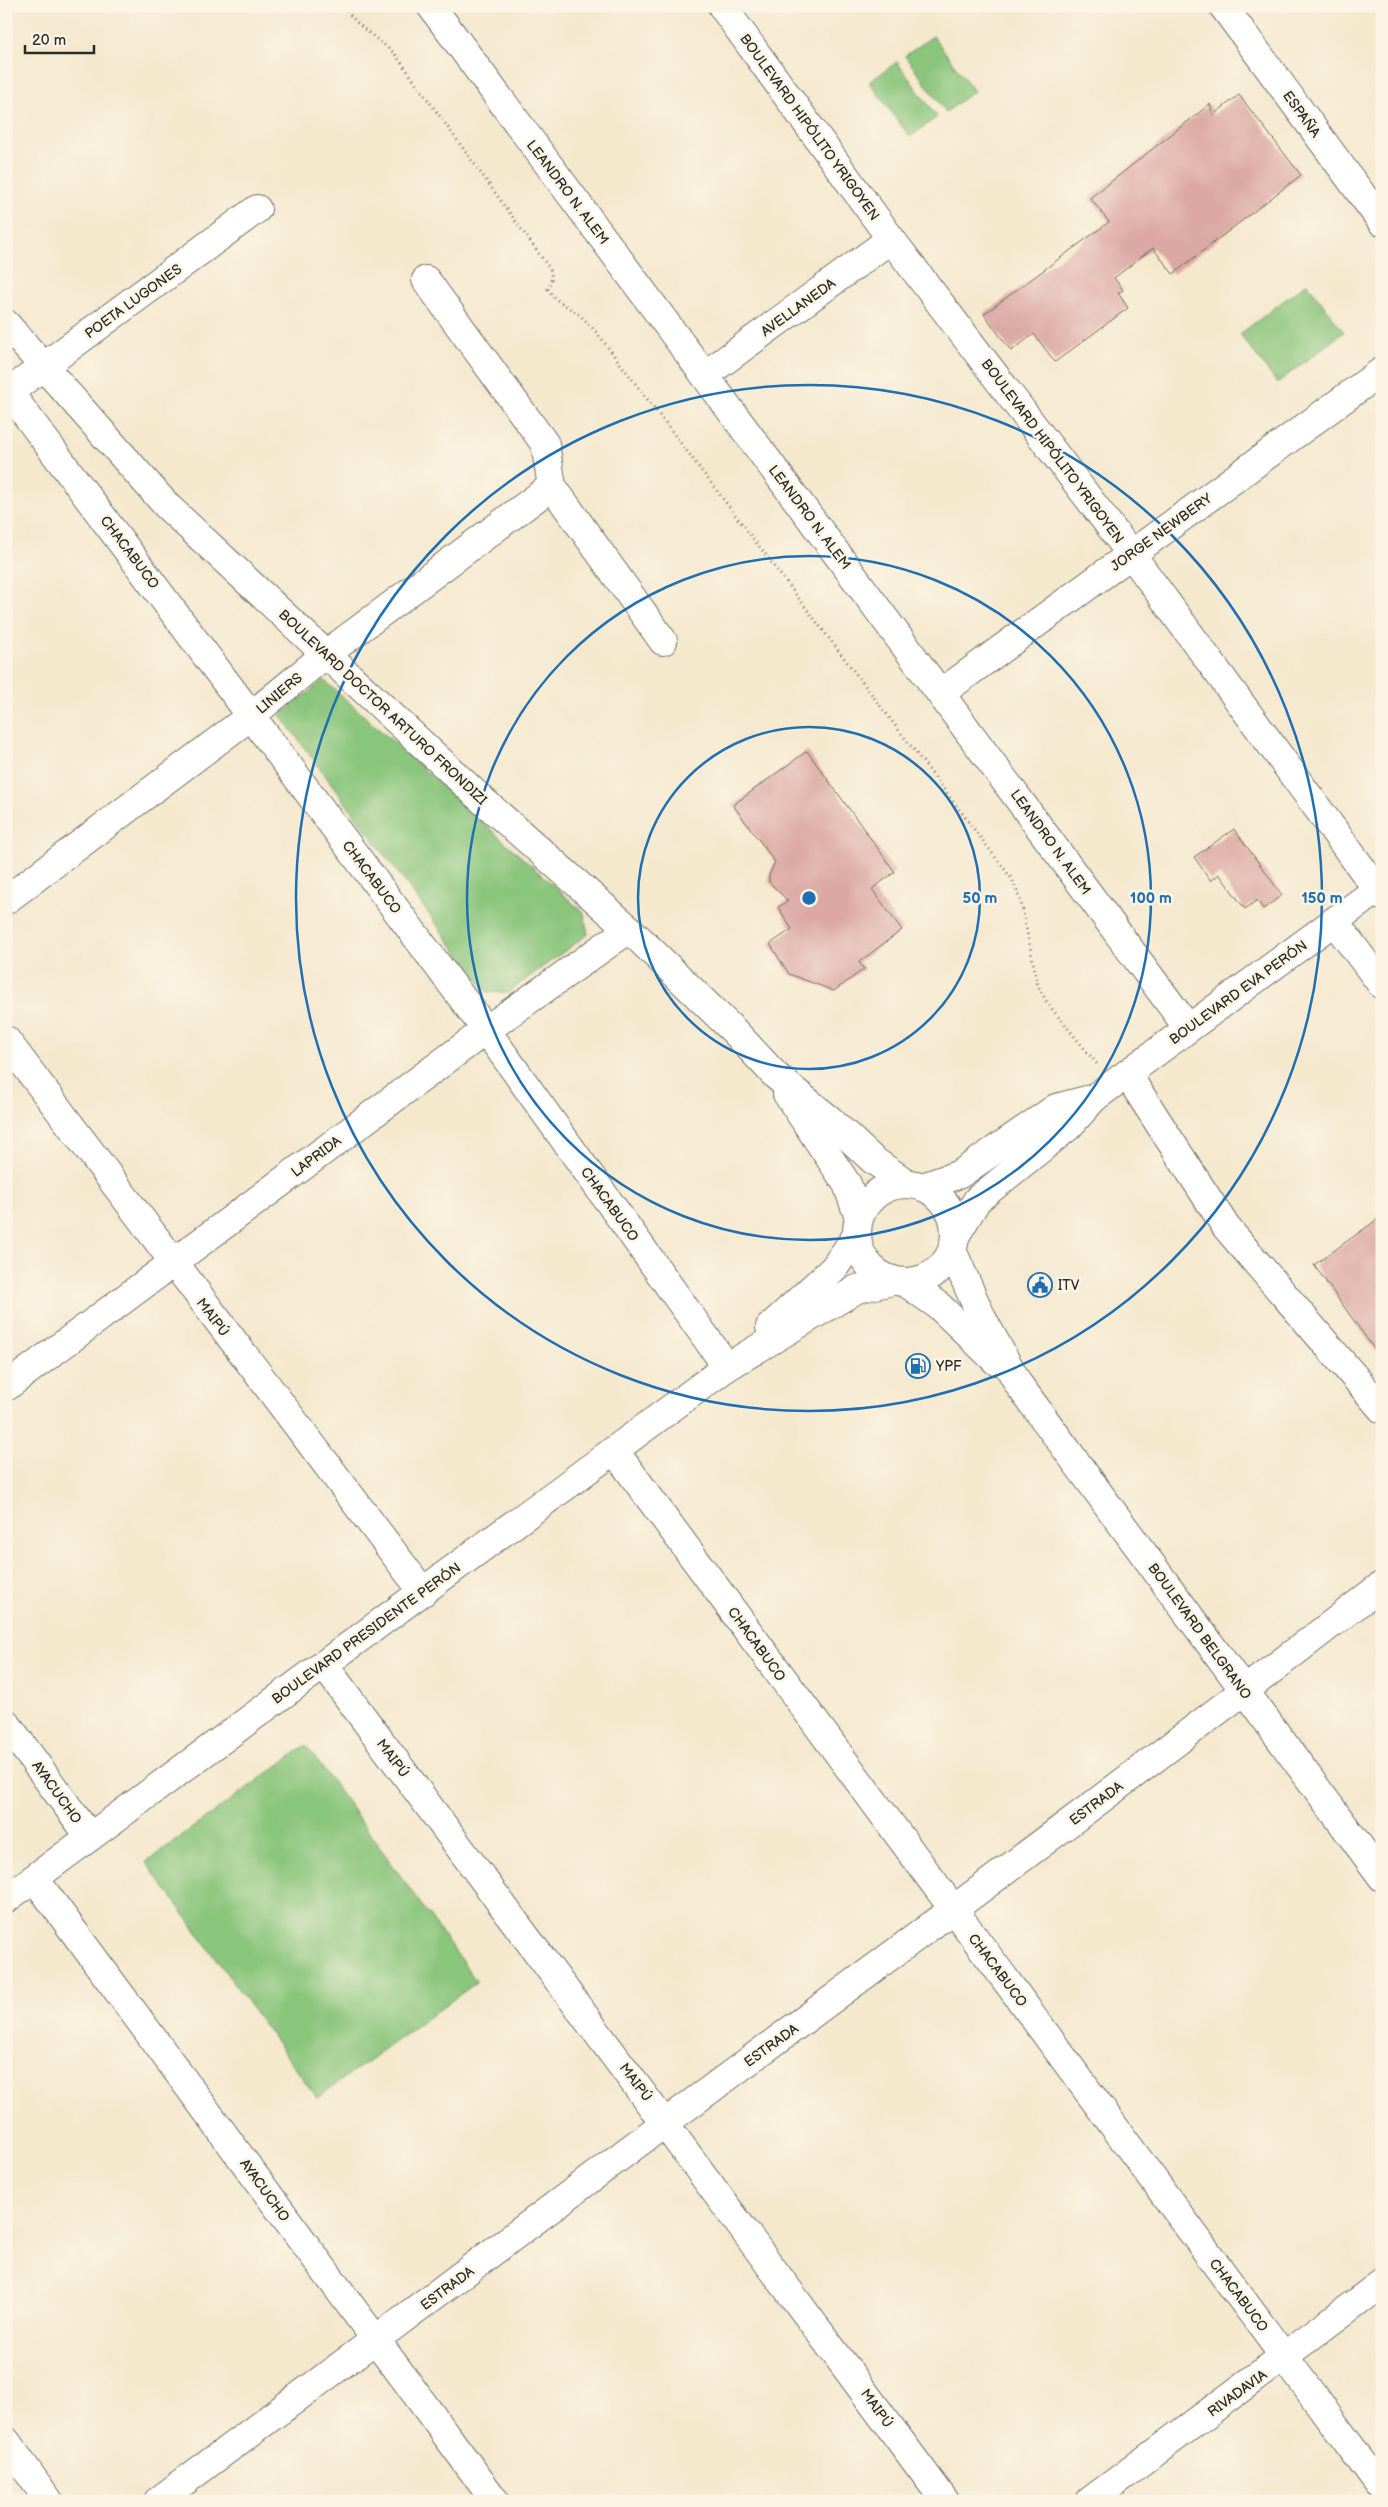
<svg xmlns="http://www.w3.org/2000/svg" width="1388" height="2507" viewBox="0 0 1388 2507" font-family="'Balsamiq Sans',sans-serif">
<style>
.green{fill:#8ac57b;stroke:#5a7853}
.building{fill:#dba8a3}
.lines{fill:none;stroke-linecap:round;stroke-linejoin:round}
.minor-casing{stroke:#716d64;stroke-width:30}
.path{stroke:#716d64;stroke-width:3;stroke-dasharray:1 4;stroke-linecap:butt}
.minor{stroke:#fff;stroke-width:28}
.ring{fill:none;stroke:#1f6fb2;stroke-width:2.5}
.labels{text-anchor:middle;stroke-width:5;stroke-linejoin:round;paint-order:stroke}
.street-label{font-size:14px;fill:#2b2b2b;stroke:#fcf5e5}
.poi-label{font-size:14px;fill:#2b2b2b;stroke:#fcf5e5;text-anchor:start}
.centre{fill:#1f6fb2;stroke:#fcf5e5;stroke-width:2.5}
.ring-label{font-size:15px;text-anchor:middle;font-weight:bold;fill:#1f6fb2;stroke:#fcf5e5;stroke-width:5;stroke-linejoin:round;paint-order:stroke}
</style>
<rect width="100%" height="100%" fill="#fcf5e5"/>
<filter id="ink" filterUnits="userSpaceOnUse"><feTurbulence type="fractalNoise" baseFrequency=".02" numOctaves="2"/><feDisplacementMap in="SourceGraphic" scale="10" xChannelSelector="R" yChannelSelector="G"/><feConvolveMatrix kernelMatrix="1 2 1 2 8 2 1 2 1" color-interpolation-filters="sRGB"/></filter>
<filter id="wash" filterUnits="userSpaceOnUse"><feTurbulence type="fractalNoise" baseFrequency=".0096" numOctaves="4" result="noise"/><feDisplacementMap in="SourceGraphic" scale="20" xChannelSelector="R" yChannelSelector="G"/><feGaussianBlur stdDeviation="1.12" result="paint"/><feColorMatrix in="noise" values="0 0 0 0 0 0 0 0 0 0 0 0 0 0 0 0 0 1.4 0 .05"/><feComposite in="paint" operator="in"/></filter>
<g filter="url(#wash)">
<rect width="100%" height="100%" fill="#f4e8cd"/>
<g class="green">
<path d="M933 36 974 91 946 112 905 56Z"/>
<path d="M897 62 937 117 910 137 869 82Z"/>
<path d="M1307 283 1344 332 1277 383 1240 334Z"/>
<path d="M324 680 584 913 588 934 507 993 487 992 280 715Z"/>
<path d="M306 1745 477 1982 317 2098 146 1862Z"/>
</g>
<g id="blocks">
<g class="building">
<path d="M1239 95 1301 175 1173 274 1153 248 1114 278 1123 290 1118 293 1128 308 1055 362 1034 334 1011 351 984 314 1109 222 1090 198 1210 104 1213 115Z"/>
<path d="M807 751 895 872 872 889 902 930 859 962 864 969 834 991 789 974 770 944 792 929 778 907 788 901 769 882V875L775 862 733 805Z"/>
<path d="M1234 829 1282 895 1263 909 1257 900 1245 909 1219 874 1211 881 1194 857Z"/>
<path d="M1382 1216V1360L1314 1265Z"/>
</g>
</g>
</g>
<g filter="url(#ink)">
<use href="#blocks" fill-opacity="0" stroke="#716d64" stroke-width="1"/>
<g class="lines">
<defs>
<g id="minor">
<path d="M431 6 1188 1028"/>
<path d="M722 6 891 239 1131 554 1382 896"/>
<path d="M1223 6 1382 222"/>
<path d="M257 209 9 392 486 1030 727 1367"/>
<path d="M426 280 545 444 552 486 663 641"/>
<path d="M6 324 167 506 480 798 629 929 736 1033 776 1076 829 1119 873 1160 908 1184"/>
<path d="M705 375 891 239"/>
<path d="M941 693 1382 371"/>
<path d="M6 900 252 715 326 654 552 486"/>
<path d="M1334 921 1382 985"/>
<path d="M6 1040 423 1592"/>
<path d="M1127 1074 1226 1227 1382 1409"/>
<path d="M787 1094 847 1184 859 1218"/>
<circle cx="906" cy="1233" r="49"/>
<path d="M923 1187 960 1174 1056 1108 1094 1098"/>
<path d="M956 1235 977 1200 1069 1126 1094 1098 1382 886"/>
<path d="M952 1250 982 1318 1019 1385 1382 1877"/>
<path d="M906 1283 939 1306 996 1361"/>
<path d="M770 1327 834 1268 857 1235"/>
<path d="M6 1387 486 1030 629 929"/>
<path d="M614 1450 1382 2489"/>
<path d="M324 1665 945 2501"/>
<path d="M6 1723 90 1837"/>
<path d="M35 1879 495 2501"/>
<path d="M6 1899 727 1367 857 1289 892 1281"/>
<path d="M6 2441 49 2501"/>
<path d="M158 2501C329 2375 499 2247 669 2120 908 1943 1147 1767 1382 1585"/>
<path d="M1090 2501 1382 2283"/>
</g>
</defs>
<use href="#minor" class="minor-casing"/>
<path class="path" d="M346 6C349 22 383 42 395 54L550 269 552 278 548 289 554 298 580 315 597 333 1012 879 1021 902 1038 986 1048 1004 1097 1064"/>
<use href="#minor" class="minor"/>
</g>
</g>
<g class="ring">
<circle cx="809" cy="898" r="171"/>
<circle cx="809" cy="898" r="342"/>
<circle cx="809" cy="898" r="513"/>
</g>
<defs>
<symbol id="civic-ring" viewBox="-11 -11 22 22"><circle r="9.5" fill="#fcf5e5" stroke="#1f6fb2" stroke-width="1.5"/><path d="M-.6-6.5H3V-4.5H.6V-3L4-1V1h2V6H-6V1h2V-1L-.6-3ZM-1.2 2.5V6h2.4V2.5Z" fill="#1f6fb2"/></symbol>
<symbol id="fuel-ring" viewBox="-11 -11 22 22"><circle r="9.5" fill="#fcf5e5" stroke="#1f6fb2" stroke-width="1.5"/><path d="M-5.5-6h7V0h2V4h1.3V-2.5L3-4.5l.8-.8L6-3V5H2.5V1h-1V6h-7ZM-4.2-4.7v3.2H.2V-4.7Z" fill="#1f6fb2"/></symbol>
</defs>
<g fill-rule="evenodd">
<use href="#civic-ring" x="1026" y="1271" width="28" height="28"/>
<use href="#fuel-ring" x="904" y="1352" width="28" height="28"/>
</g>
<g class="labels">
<g class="street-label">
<text transform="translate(1302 114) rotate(54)" y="5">ESPAÑA</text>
<text transform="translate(810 127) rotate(54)" y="5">BOULEVARD HIPÓLITO YRIGOYEN</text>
<text transform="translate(568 192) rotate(53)" y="5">LEANDRO N. ALEM</text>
<text transform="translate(133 301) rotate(-36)" y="5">POETA LUGONES</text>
<text transform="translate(798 307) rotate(-36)" y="5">AVELLANEDA</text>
<text transform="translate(1053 451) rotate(53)" y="5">BOULEVARD HIPÓLITO YRIGOYEN</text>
<text transform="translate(810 517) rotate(53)" y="5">LEANDRO N. ALEM</text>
<text transform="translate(1161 532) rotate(-36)" y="5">JORGE NEWBERY</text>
<text transform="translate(130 552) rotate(53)" y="5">CHACABUCO</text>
<text transform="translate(279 693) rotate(-40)" y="5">LINIERS</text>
<text transform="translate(383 707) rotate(43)" y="5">BOULEVARD DOCTOR ARTURO FRONDIZI</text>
<text transform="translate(1051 842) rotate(54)" y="5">LEANDRO N. ALEM</text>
<text transform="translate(372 877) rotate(53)" y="5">CHACABUCO</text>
<text transform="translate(1238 992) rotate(-36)" y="5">BOULEVARD EVA PERÓN</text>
<text transform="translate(316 1156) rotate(-37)" y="5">LAPRIDA</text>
<text transform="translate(610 1204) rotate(54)" y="5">CHACABUCO</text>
<text transform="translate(213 1317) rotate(53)" y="5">MAIPÚ</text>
<text transform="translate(1200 1631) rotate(54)" y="5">BOULEVARD BELGRANO</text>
<text transform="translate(366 1633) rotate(-36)" y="5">BOULEVARD PRESIDENTE PERÓN</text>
<text transform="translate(757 1644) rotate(54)" y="5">CHACABUCO</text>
<text transform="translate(393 1758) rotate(53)" y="5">MAIPÚ</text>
<text transform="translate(57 1792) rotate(54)" y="5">AYACUCHO</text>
<text transform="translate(1096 1803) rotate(-37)" y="5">ESTRADA</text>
<text transform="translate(998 1970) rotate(53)" y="5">CHACABUCO</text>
<text transform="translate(771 2045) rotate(-36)" y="5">ESTRADA</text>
<text transform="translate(636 2082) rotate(53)" y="5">MAIPÚ</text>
<text transform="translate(265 2190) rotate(54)" y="5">AYACUCHO</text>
<text transform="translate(447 2288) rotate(-37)" y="5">ESTRADA</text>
<text transform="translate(1239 2295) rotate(53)" y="5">CHACABUCO</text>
<text transform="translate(1237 2393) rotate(-36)" y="5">RIVADAVIA</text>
<text transform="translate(877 2408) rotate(54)" y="5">MAIPÚ</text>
</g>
<g class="poi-label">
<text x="1058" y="1290">ITV</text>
<text x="936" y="1371">YPF</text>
</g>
</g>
<circle cx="809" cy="898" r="8" class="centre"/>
<g class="ring-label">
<text x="980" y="903">50 m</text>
<text x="1151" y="903">100 m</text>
<text x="1322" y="903">150 m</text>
</g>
<rect width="1388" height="2507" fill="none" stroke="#fcf5e5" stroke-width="25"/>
<path d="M25 45v8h69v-8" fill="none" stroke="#2b2b2b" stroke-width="2.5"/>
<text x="32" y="45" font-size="15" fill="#2b2b2b" stroke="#fcf5e5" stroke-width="4" paint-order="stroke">20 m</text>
</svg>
